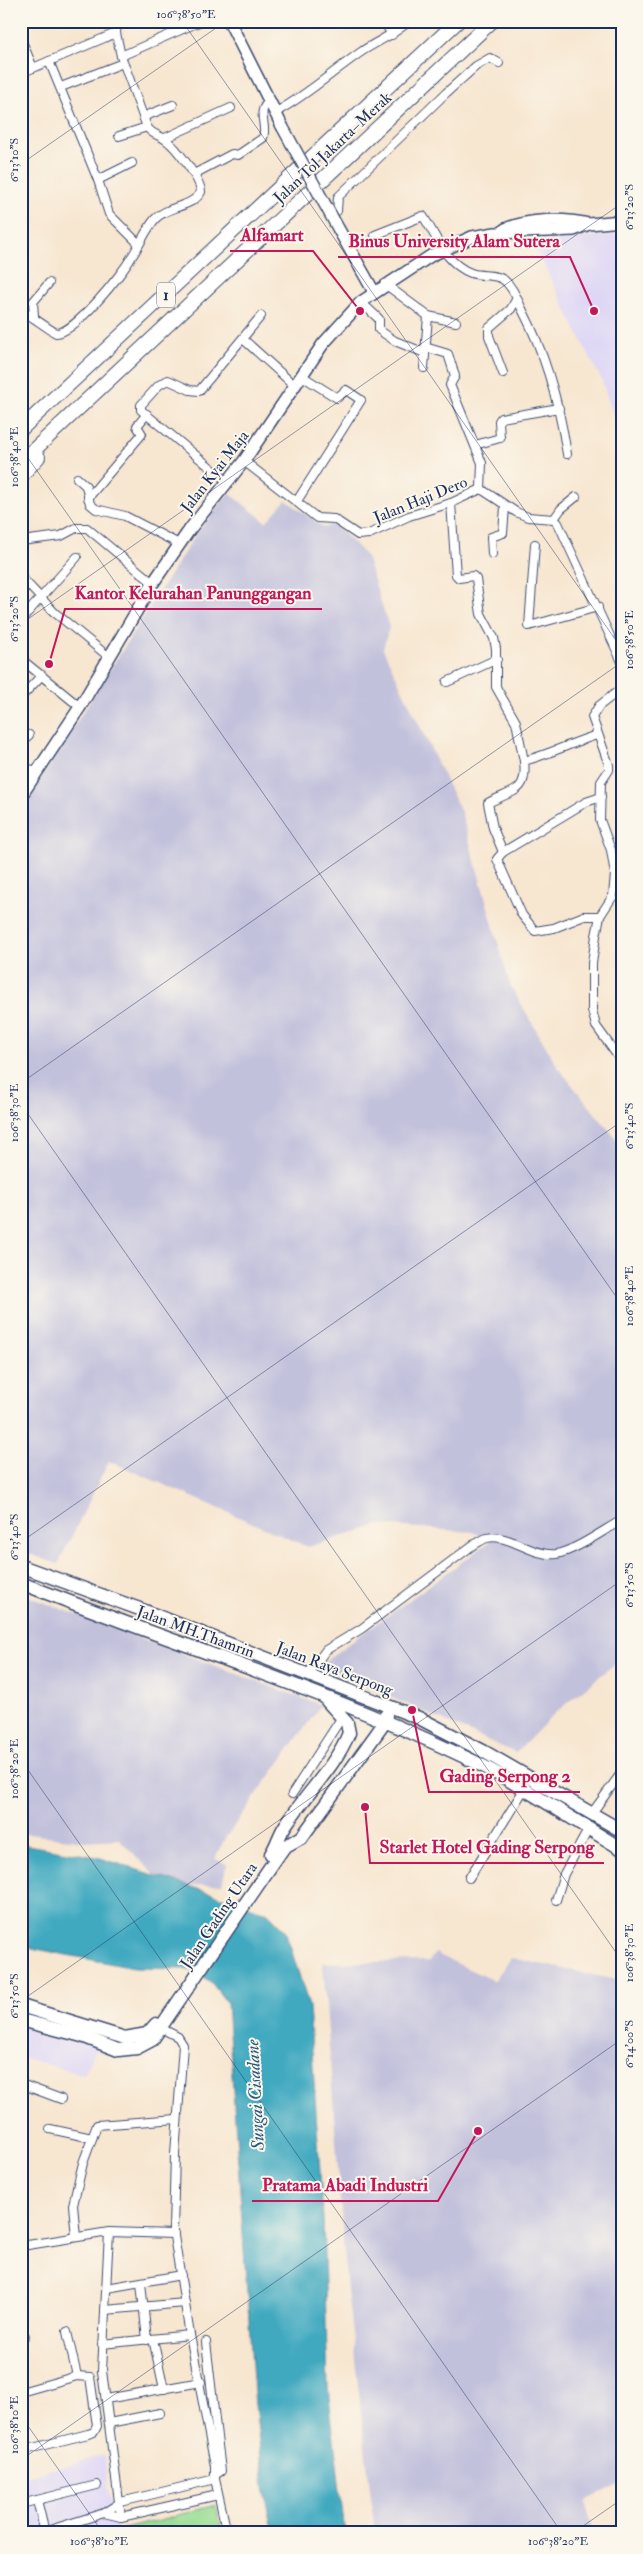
<svg xmlns="http://www.w3.org/2000/svg" width="643" height="2554" viewBox="0 0 643 2554" font-family="'IM FELL Double Pica',serif">
<style>
.built{fill:#ddd5f6}
.industrial{fill:#c2c1dc}
.green{fill:#9dde95;stroke:#5c867a}
.water{fill:#40a9c0;stroke:#2e6c8f}
.lines{fill:none;stroke-linecap:round;stroke-linejoin:round}
.street-casing{stroke:#3c4a6f;stroke-width:10}
.secondary-casing{stroke:#3c4a6f;stroke-width:14}
.primary-casing{stroke:#3c4a6f;stroke-width:15}
.highway-casing{stroke:#3c4a6f;stroke-width:16}
.street{stroke:#fff;stroke-width:8}
.secondary{stroke:#fff;stroke-width:11}
.primary{stroke:#fff;stroke-width:12}
.highway{stroke:#fff;stroke-width:14}
.secondary-bridge-casing{stroke:#3c4a6f;stroke-width:14;stroke-linecap:butt}
.secondary-bridge{stroke:#fff;stroke-width:11}
.ticks{fill:none;stroke:#1b2f5e;stroke-width:1;stroke-opacity:0.45}
.labels{text-anchor:middle;stroke-width:4;stroke-linejoin:round;paint-order:stroke}
.shield{fill:#fbf7ec;stroke:#5e6b89;stroke-width:1}
.shield-label{font-size:15px;font-weight:bold;fill:#1b2f5e}
.street-label{font-size:16px;fill:#1b2f5e;stroke:#fbf7ec}
.water-label{font-size:18px;font-style:italic;fill:#285a80;stroke:#fbf7ec}
.leader{fill:none;stroke:#c2185b;stroke-width:2}
.callout-dot{fill:#c2185b;stroke:#fbf7ec;stroke-width:2}
.callout-label{font-size:18px;text-anchor:middle;font-weight:bold;fill:#c2185b;stroke:#fbf7ec;stroke-width:4;stroke-linejoin:round;paint-order:stroke}
.neatline{fill:none;stroke:#1b2f5e;stroke-width:2}
.ticks-label{font-size:12px;text-anchor:middle;fill:#1b2f5e}
</style>
<rect width="100%" height="100%" fill="#fbf7ec"/>
<filter id="ink" filterUnits="userSpaceOnUse"><feTurbulence type="fractalNoise" baseFrequency=".02" numOctaves="2"/><feDisplacementMap in="SourceGraphic" scale="10" xChannelSelector="R" yChannelSelector="G"/><feConvolveMatrix kernelMatrix="1 2 1 2 8 2 1 2 1" color-interpolation-filters="sRGB"/></filter>
<filter id="wash" filterUnits="userSpaceOnUse"><feTurbulence type="fractalNoise" baseFrequency=".0096" numOctaves="4" result="noise"/><feDisplacementMap in="SourceGraphic" scale="20" xChannelSelector="R" yChannelSelector="G"/><feGaussianBlur stdDeviation="1.12" result="paint"/><feColorMatrix in="noise" values="0 0 0 0 0 0 0 0 0 0 0 0 0 0 0 0 0 1.4 0 .05"/><feComposite in="paint" operator="in"/></filter>
<g filter="url(#wash)">
<rect width="100%" height="100%" fill="#f7e6d0"/>
<g class="built">
<path d="M622 234V441L602 381 532 242Z"/>
<path d="M21 2015 99 2043 84 2075 21 2057Z"/>
<path d="M105 2455 108 2493 118 2533H21V2477Z"/>
</g>
<g class="industrial">
<path d="M229 493 266 522 286 500 324 528 334 524 366 556 389 627 383 649 461 812 510 985 559 1069 622 1146V1658L556 1712 516 1753 319 1665 491 1541 473 1532 379 1525 308 1547 109 1461 58 1564 21 1551V810L196 534Z"/>
<path d="M21 1594 321 1705 224 1840 215 1859 227 1864 222 1884 182 1886 160 1880 119 1839 85 1841 21 1833Z"/>
<path d="M435 1953 494 1981 511 1958 622 1981V2482L585 2501 594 2533H375L346 2281 323 1963 429 1961Z"/>
</g>
<path class="green" d="M216 2505 222 2533H118L117 2531Z"/>
<path class="water" d="M21 1844 97 1857 235 1901 268 1913 285 1930 309 2006 323 2218 328 2389 345 2533H274L264 2487 254 2394 227 2003 211 1982 191 1969 134 1968 21 1946Z"/>
</g>
<g filter="url(#ink)">
<g class="lines">
<defs>
<g id="street">
<path d="M384 21 392 35"/>
<path d="M21 39 33 68"/>
<path d="M121 56 201 21"/>
<path d="M49 61 98 180 109 214 139 244"/>
<path d="M21 73 116 33"/>
<path d="M61 87 123 63"/>
<path d="M276 112C307 95 332 72 361 52 377 41 394 35 409 21"/>
<path d="M143 117 173 105"/>
<path d="M119 136 147 127"/>
<path d="M165 138 231 108"/>
<path d="M194 174 232 154 238 155 263 138C268 124 255 111 270 101"/>
<path d="M98 180 132 163"/>
<path d="M337 211 338 197 446 93 476 66 490 58 499 63"/>
<path d="M375 235 423 216C437 237 445 263 471 273 482 277 494 273 504 280 513 287 517 299 522 309 546 355 559 403 567 454"/>
<path d="M385 284 428 316"/>
<path d="M361 302 379 319V330L395 341 425 353"/>
<path d="M21 310C27 313 53 332 56 333 74 334 122 274 131 258 140 245 145 231 155 219 167 206 193 207 201 192 201 180 176 147 166 140 159 134 153 136 147 127L121 56 116 33 117 21"/>
<path d="M34 316 33 302 49 283"/>
<path d="M243 339 295 386"/>
<path d="M425 347 448 354 455 376 450 385 482 463 481 489"/>
<path d="M424 368 428 316 456 322"/>
<path d="M503 373 489 336V328L511 309 517 298"/>
<path d="M475 445 500 438 499 421 501 418 559 408"/>
<path d="M244 461 317 518 334 519 358 535 369 534 409 516 451 503 481 489"/>
<path d="M77 478 86 486 90 504 96 509 125 516 179 544"/>
<path d="M228 482 141 410V405L159 385 168 380 190 390 199 391 261 316"/>
<path d="M481 489 516 512 528 517 554 519 558 523 622 662"/>
<path d="M88 498 142 434 137 426 147 414"/>
<path d="M297 501 361 400 346 390 337 398 302 376"/>
<path d="M451 503 456 575 459 578 473 576 476 579 481 614 494 638 496 649V687L516 722 524 761"/>
<path d="M554 519 561 509 576 497"/>
<path d="M21 541 61 536 76 528H87L153 583"/>
<path d="M535 544 529 626 598 607"/>
<path d="M492 554 491 537 503 533 505 507"/>
<path d="M21 577 54 612 109 657"/>
<path d="M21 620 77 557"/>
<path d="M21 659 80 707"/>
<path d="M447 682 497 659"/>
<path d="M622 688 599 706 592 717 609 765V770L601 782 600 820 611 850 615 874 613 896 600 916 596 936 592 963V1010L596 1026 622 1062"/>
<path d="M21 697 42 675"/>
<path d="M21 742 29 735"/>
<path d="M21 764 36 773"/>
<path d="M503 852 493 828 488 803C512 790 528 794 524 761 550 754 571 743 597 735"/>
<path d="M600 916H584L554 928 535 931 522 915 497 859 503 852 586 802 601 797"/>
<path d="M308 1674 326 1650 361 1629 473 1545C478 1543 483 1539 487 1538 508 1533 533 1557 556 1554 575 1551 604 1530 622 1520"/>
<path d="M292 1794 342 1717"/>
<path d="M592 1813 622 1772"/>
<path d="M469 1878 523 1791"/>
<path d="M556 1900 564 1874 588 1830"/>
<path d="M161 2028 178 2037 183 2045 175 2154 173 2230 190 2335 215 2466V2479L227 2533"/>
<path d="M21 2084 61 2099"/>
<path d="M50 2129 92 2138"/>
<path d="M109 2232 102 2371 121 2517"/>
<path d="M76 2237 73 2205 83 2163 97 2125 177 2119"/>
<path d="M21 2239 23 2244 28 2245 109 2232 174 2234"/>
<path d="M141 2283 147 2340"/>
<path d="M107 2288 181 2275"/>
<path d="M105 2310 185 2303"/>
<path d="M67 2332 77 2376"/>
<path d="M21 2336H25"/>
<path d="M153 2339 164 2389"/>
<path d="M206 2342 221 2471 215 2475"/>
<path d="M102 2344 190 2335"/>
<path d="M21 2392 77 2376 90 2377 97 2426 94 2432 88 2434 21 2451"/>
<path d="M106 2399 201 2382"/>
<path d="M109 2423 160 2413"/>
<path d="M215 2479 121 2502 104 2513 121 2517 218 2495"/>
<path d="M37 2500 45 2533"/>
<path d="M21 2504 97 2485"/>
<path d="M40 2533 104 2513"/>
</g>
<g id="secondary">
<path d="M229 21 282 126"/>
<path d="M505 229C530 219 562 218 589 224"/>
<path d="M339 230 374 292"/>
<path d="M21 796 80 707 153 583 190 529 244 461 323 344 361 302 432 255 472 237 495 233 574 230 589 224 622 221"/>
</g>
<g id="primary">
<path d="M21 1566 145 1611 419 1718 483 1751 622 1831"/>
<path d="M21 1583C172 1643 329 1691 475 1762 526 1787 573 1820 622 1849"/>
<path d="M271 1854C277 1845 279 1835 285 1826 305 1795 335 1767 349 1733L347 1723 327 1701"/>
<path d="M21 2006 125 2038 147 2034 156 2024"/>
<path d="M21 2020 82 2036 118 2050 137 2048 152 2040 275 1860 284 1847 302 1837 385 1722 386 1715"/>
</g>
<g id="highway">
<path d="M21 429 458 21"/>
<path d="M21 462 492 21"/>
<path d="M21 476 38 457"/>
</g>
</defs>
<use href="#street" class="street-casing"/>
<use href="#secondary" class="secondary-casing"/>
<use href="#primary" class="primary-casing"/>
<use href="#highway" class="highway-casing"/>
<use href="#street" class="street"/>
<use href="#secondary" class="secondary"/>
<use href="#primary" class="primary"/>
<use href="#highway" class="highway"/>
<defs>
<path id="secondary-bridge" d="M282 126 339 230"/>
</defs>
<use href="#secondary-bridge" class="secondary-bridge-casing"/>
<use href="#secondary-bridge" class="secondary-bridge"/>
</g>
</g>
<path class="ticks" d="M182 21 622 649M21 164 226 21M21 448 622 1305M21 624 622 203M21 1083 622 662M21 1104 622 1961M21 1542 622 1121M21 1760 562 2533M21 2001 622 1580M21 2416 103 2533M21 2460 622 2039M573 2533 622 2499"/>
<g class="labels">
<rect class="shield" x="157" y="282.5" width="18" height="25" rx="4"/>
<g class="shield-label">
<text x="166" y="300">1</text>
</g>
<g class="street-label">
<text transform="translate(332 147) rotate(-43)" y="6">Jalan Tol Jakarta–Merak</text>
<text transform="translate(214 471) rotate(-52)" y="6">Jalan Kyai Maja</text>
<text transform="translate(420 499) rotate(-22)" y="6">Jalan Haji Dero</text>
<text transform="translate(196 1631) rotate(20)" y="6">Jalan MH.Thamrin</text>
<text transform="translate(335 1668) rotate(21)" y="6">Jalan Raya Serpong</text>
<text transform="translate(218 1915) rotate(-56)" y="6">Jalan Gading Utara</text>
</g>
<g class="water-label">
<text transform="translate(255 2095) rotate(-93)" y="6">Sungai Cisadane</text>
</g>
</g>
<path class="leader" d="M360 311L313 251H230M594 311L570 257H338M49 664L65 609H322M412 1710L429 1792H580M365 1807L370 1863H604M478 2131L438 2201H252"/>
<g class="callout-dot">
<circle cx="360" cy="311" r="5"/>
<circle cx="594" cy="311" r="5"/>
<circle cx="49" cy="664" r="5"/>
<circle cx="412" cy="1710" r="5"/>
<circle cx="365" cy="1807" r="5"/>
<circle cx="478" cy="2131" r="5"/>
</g>
<g class="callout-label">
<text x="272" y="241">Alfamart</text>
<text x="454" y="247">Binus University Alam Sutera</text>
<text x="193" y="599">Kantor Kelurahan Panunggangan</text>
<text x="505" y="1782">Gading Serpong 2</text>
<text x="487" y="1853">Starlet Hotel Gading Serpong</text>
<text x="345" y="2191">Pratama Abadi Industri</text>
</g>
<rect width="643" height="2554" fill="none" stroke="#fbf7ec" stroke-width="55"/>
<rect x="28" y="28" width="588" height="2498" class="neatline"/>
<g class="ticks-label">
<text x="186" y="18">106°38'50"E</text>
<text transform="translate(14 160) rotate(-90)" y="4">6°13'10"S</text>
<text transform="translate(629 207) rotate(-90)" y="4">6°13'20"S</text>
<text transform="translate(14 457) rotate(-90)" y="4">106°38'40"E</text>
<text transform="translate(14 619) rotate(-90)" y="4">6°13'20"S</text>
<text transform="translate(629 640) rotate(-90)" y="4">106°38'50"E</text>
<text transform="translate(14 1113) rotate(-90)" y="4">106°38'30"E</text>
<text transform="translate(629 1126) rotate(-90)" y="4">6°13'40"S</text>
<text transform="translate(629 1296) rotate(-90)" y="4">106°38'40"E</text>
<text transform="translate(14 1537) rotate(-90)" y="4">6°13'40"S</text>
<text transform="translate(629 1585) rotate(-90)" y="4">6°13'50"S</text>
<text transform="translate(14 1769) rotate(-90)" y="4">106°38'20"E</text>
<text transform="translate(629 1953) rotate(-90)" y="4">106°38'30"E</text>
<text transform="translate(14 1996) rotate(-90)" y="4">6°13'50"S</text>
<text transform="translate(629 2044) rotate(-90)" y="4">6°14'00"S</text>
<text transform="translate(14 2425) rotate(-90)" y="4">106°38'10"E</text>
<text x="99" y="2545">106°38'10"E</text>
<text x="558" y="2545">106°38'20"E</text>
</g>
</svg>
